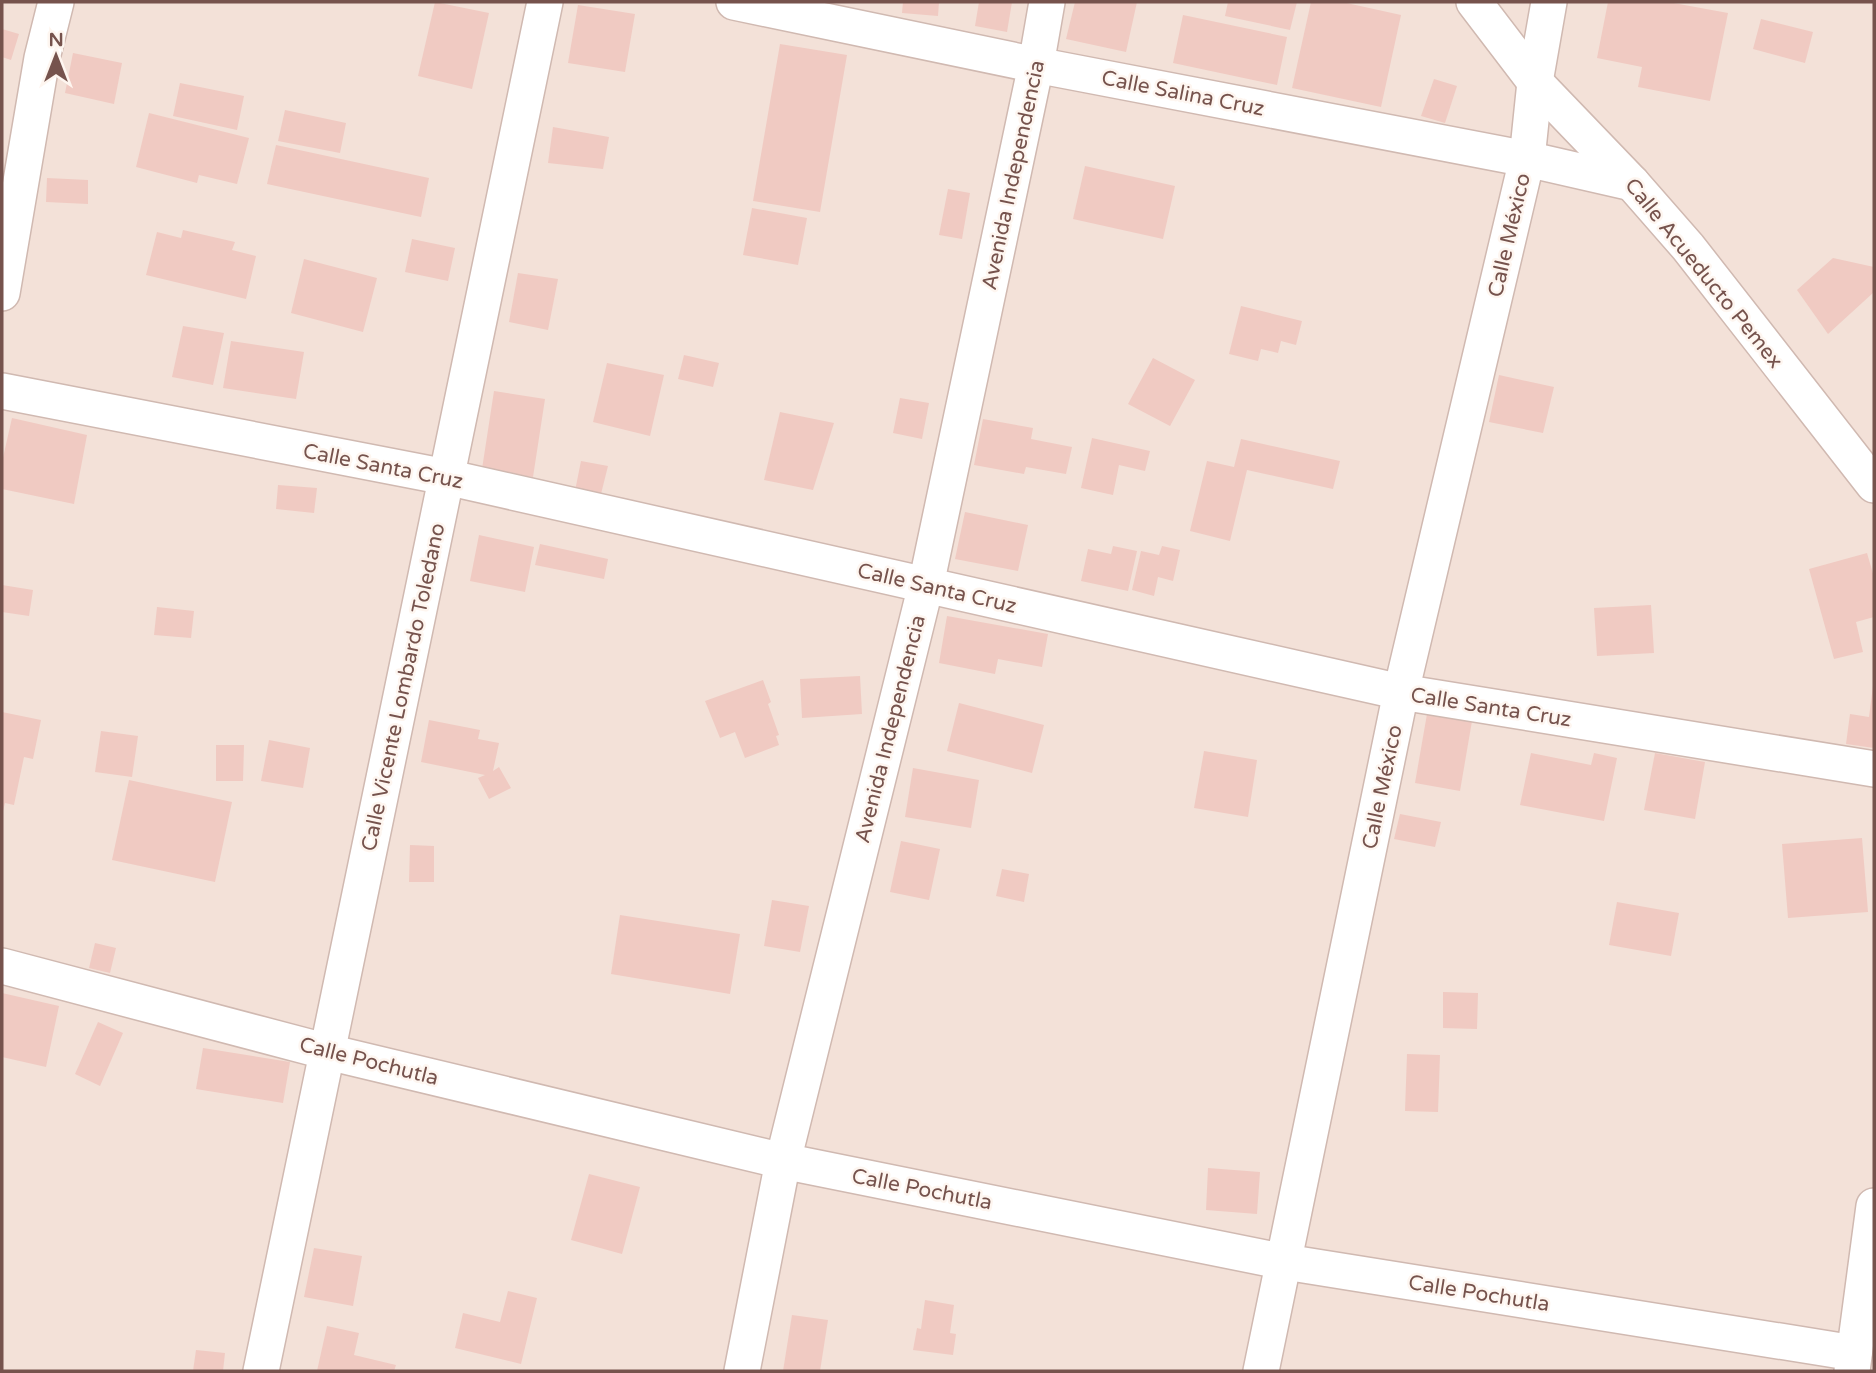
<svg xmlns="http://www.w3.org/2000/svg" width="1876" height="1373" viewBox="0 0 1876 1373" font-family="'Varela Round',sans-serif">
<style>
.residential{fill:#f3e1d8}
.building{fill:#f0cac2}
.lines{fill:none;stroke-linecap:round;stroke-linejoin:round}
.street-casing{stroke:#d0b9b1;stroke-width:38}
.street{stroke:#fff;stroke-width:35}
.labels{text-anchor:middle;stroke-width:5;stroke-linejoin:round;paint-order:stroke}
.street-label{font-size:21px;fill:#76534d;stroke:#fef6f0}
</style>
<rect width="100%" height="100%" fill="#fcf1e9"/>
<rect class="residential" x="2" y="2" width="1872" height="1369"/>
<g class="building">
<path d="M435 2 489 13 472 89 418 76Z"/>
<path d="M903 2H939L938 16 902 13Z"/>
<path d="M979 2H1012L1007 32 975 26Z"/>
<path d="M1075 2H1137L1126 52 1066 39Z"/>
<path d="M1228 2H1297L1290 30 1225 16Z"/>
<path d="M1311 2H1342L1401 15 1381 107 1292 88Z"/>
<path d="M1608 2H1668L1728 13 1710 101 1638 87 1642 67 1597 58Z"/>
<path d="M578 5 635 14 625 72 568 63Z"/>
<path d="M1183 15 1287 37 1277 85 1173 63Z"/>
<path d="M1761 19 1813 32 1805 63 1753 49Z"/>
<path d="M2 29 19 34 11 60 2 57Z"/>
<path d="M780 44 847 55 820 212 753 201Z"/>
<path d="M73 53 122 63 114 104 65 93Z"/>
<path d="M1434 79 1457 86 1445 123 1421 116Z"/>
<path d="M180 83 244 96 237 130 173 116Z"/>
<path d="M285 110 346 123 340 153 278 141Z"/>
<path d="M149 113 249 138 237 184 199 175 197 183 136 167Z"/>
<path d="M553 127 609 137 603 169 548 163Z"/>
<path d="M276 145 429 178 421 217 267 184Z"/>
<path d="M1085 166 1175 186 1163 239 1073 219Z"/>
<path d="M47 178 88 180V204L46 202Z"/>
<path d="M948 189 970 193 962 239 939 235Z"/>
<path d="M752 208 807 218 798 265 743 255Z"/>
<path d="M183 230 235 242 232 250 256 256 246 299 146 275 157 232 181 238Z"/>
<path d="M412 239 455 248 448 281 405 272Z"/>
<path d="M1833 258 1874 267V292L1828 334 1797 290Z"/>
<path d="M304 259 377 278 363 332 291 313Z"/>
<path d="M518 273 558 279 548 330 509 322Z"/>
<path d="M1241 306 1302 321 1296 345 1281 341 1278 353 1261 349 1258 361 1229 354Z"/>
<path d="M183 326 224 333 213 385 172 377Z"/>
<path d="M231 341 304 352 296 399 223 388Z"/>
<path d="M684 355 719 363 713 387 678 379Z"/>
<path d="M1153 358 1195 380 1170 426 1128 404Z"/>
<path d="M607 363 664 375 650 436 593 422Z"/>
<path d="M1499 375 1554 387 1543 433 1489 422Z"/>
<path d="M494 391 545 399 533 477 482 469Z"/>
<path d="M900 398 929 403 922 439 893 433Z"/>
<path d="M780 412 834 423 813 490 764 480Z"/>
<path d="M12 418 87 435 74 504 2 489V462Z"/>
<path d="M983 419 1033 428 1031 439 1072 447 1066 474 1026 467 1024 474 974 465Z"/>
<path d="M1092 438 1150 451 1145 471 1119 465 1113 495 1081 488Z"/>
<path d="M1241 439 1340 461 1333 489 1247 470 1230 541 1190 531 1207 461 1234 467Z"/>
<path d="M581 461 608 466 601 494 575 491Z"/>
<path d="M278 485 317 488 314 513 276 509Z"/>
<path d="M965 512 1028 525 1018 571 955 559Z"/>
<path d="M479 535 534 547 525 592 470 581Z"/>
<path d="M540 544 608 559 604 579 535 565Z"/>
<path d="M1113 546 1137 551 1128 591 1081 581 1088 549 1111 554Z"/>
<path d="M1162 546 1180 550 1173 581 1158 577 1154 596 1132 590 1141 551 1159 555Z"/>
<path d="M1867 553 1874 577V617L1856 622 1863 652 1834 659 1809 569Z"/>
<path d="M2 585 33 590 29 616 2 612Z"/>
<path d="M1651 605 1654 653 1597 656 1594 608Z"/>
<path d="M157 607 194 611 191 638 154 635Z"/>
<path d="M947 616 1048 634 1042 667 998 659 995 674 939 663Z"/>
<path d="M860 676 862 714 802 718 800 679Z"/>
<path d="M763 680 771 702 768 704 779 735 776 736 779 745 745 758 735 732 720 738 705 701Z"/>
<path d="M1873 686 1874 748 1846 744 1850 714 1869 717Z"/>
<path d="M959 703 1044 725 1032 773 947 751Z"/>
<path d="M2 712 41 720 33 759 24 757 14 805 5 803 3 811Z"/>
<path d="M1427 714 1472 721 1460 791 1415 783Z"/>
<path d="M429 720 480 730 478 739 499 743 493 771 499 767 511 788 489 799 478 778 485 775 421 762Z"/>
<path d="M101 731 138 736 132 777 95 772Z"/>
<path d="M269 740 310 748 303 788 261 781Z"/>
<path d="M216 745H244L243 781H216Z"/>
<path d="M1204 751 1257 760 1248 817 1194 808Z"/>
<path d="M1531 753 1591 765 1594 753 1617 758 1604 821 1520 805Z"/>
<path d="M1655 753 1705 762 1695 819 1644 810Z"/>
<path d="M913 768 979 780 971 828 905 817Z"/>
<path d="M129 780 232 802 215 882 112 860Z"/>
<path d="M1400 814 1441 822 1435 847 1394 839Z"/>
<path d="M1862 838 1868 912 1788 918 1782 844Z"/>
<path d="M901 841 940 849 929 900 890 892Z"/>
<path d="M410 845 434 846V882H409Z"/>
<path d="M1002 869 1029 874 1024 902 996 896Z"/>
<path d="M772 900 809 906 800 952 764 946Z"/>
<path d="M1617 902 1679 913 1671 956 1609 945Z"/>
<path d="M620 915 740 934 730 994 611 974Z"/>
<path d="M95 943 116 948 110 973 89 968Z"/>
<path d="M1443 992 1478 993 1477 1029 1443 1028Z"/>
<path d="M2 993 59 1006 46 1067 2 1057Z"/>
<path d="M98 1022 123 1033 100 1086 75 1074Z"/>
<path d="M203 1048 290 1062 283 1103 196 1089Z"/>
<path d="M1407 1054 1440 1055 1438 1112 1405 1111Z"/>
<path d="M1208 1168 1260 1172 1257 1214 1206 1210Z"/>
<path d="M589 1174 640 1187 622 1254 571 1240Z"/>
<path d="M314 1248 362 1256 353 1306 304 1297Z"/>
<path d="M508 1291 537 1298 521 1364 455 1348 463 1313 500 1322Z"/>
<path d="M925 1300 954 1305 950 1333 956 1334 953 1355 913 1350 917 1328 921 1329Z"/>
<path d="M792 1315 828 1320 820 1371H783Z"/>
<path d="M327 1326 359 1333 354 1355 396 1365 394 1371H317Z"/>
<path d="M196 1350 225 1353 223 1371H193Z"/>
</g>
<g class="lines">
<defs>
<g id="street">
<path d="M734 2 1036 65 1527 159 1632 183"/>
<path d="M1474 2 1535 82 1632 183 1688 247 1874 485"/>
<path d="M2 293 42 58 56 2"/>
<path d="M2 391 446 477 1401 692 1874 769"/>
<path d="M2 966 328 1052 783 1161 1285 1262 1854 1353"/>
<path d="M261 1371 545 2"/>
<path d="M742 1371 783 1161 926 585 1036 65 1047 2"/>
<path d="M1261 1371 1401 692 1527 159 1535 82 1549 2"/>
<path d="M1852 1371 1874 1206"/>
</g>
</defs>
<use href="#street" class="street-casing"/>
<use href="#street" class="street"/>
</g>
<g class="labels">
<g class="street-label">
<text transform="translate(1183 93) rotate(11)" y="7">Calle Salina Cruz</text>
<text transform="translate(1013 175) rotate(-78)" y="7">Avenida Independencia</text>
<text transform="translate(1509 235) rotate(-77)" y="7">Calle México</text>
<text transform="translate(1704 273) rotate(51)" y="7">Calle Acueducto Pemex</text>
<text transform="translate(383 466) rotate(11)" y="7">Calle Santa Cruz</text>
<text transform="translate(937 588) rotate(13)" y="7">Calle Santa Cruz</text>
<text transform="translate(403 687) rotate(-78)" y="7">Calle Vicente Lombardo Toledano</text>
<text transform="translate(1491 707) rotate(9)" y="7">Calle Santa Cruz</text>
<text transform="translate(890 729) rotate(-76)" y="7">Avenida Independencia</text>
<text transform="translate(1382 787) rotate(-78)" y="7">Calle México</text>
<text transform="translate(369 1061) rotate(14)" y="7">Calle Pochutla</text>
<text transform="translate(922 1189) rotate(11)" y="7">Calle Pochutla</text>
<text transform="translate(1479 1293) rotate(9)" y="7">Calle Pochutla</text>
</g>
</g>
<rect width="1876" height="1373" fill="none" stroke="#76534d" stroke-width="7"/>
<g transform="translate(56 56)" stroke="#fef6f0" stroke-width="5" paint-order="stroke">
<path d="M0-5L12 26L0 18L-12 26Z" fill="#76534d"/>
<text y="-10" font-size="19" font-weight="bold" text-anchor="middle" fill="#76534d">N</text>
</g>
</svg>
